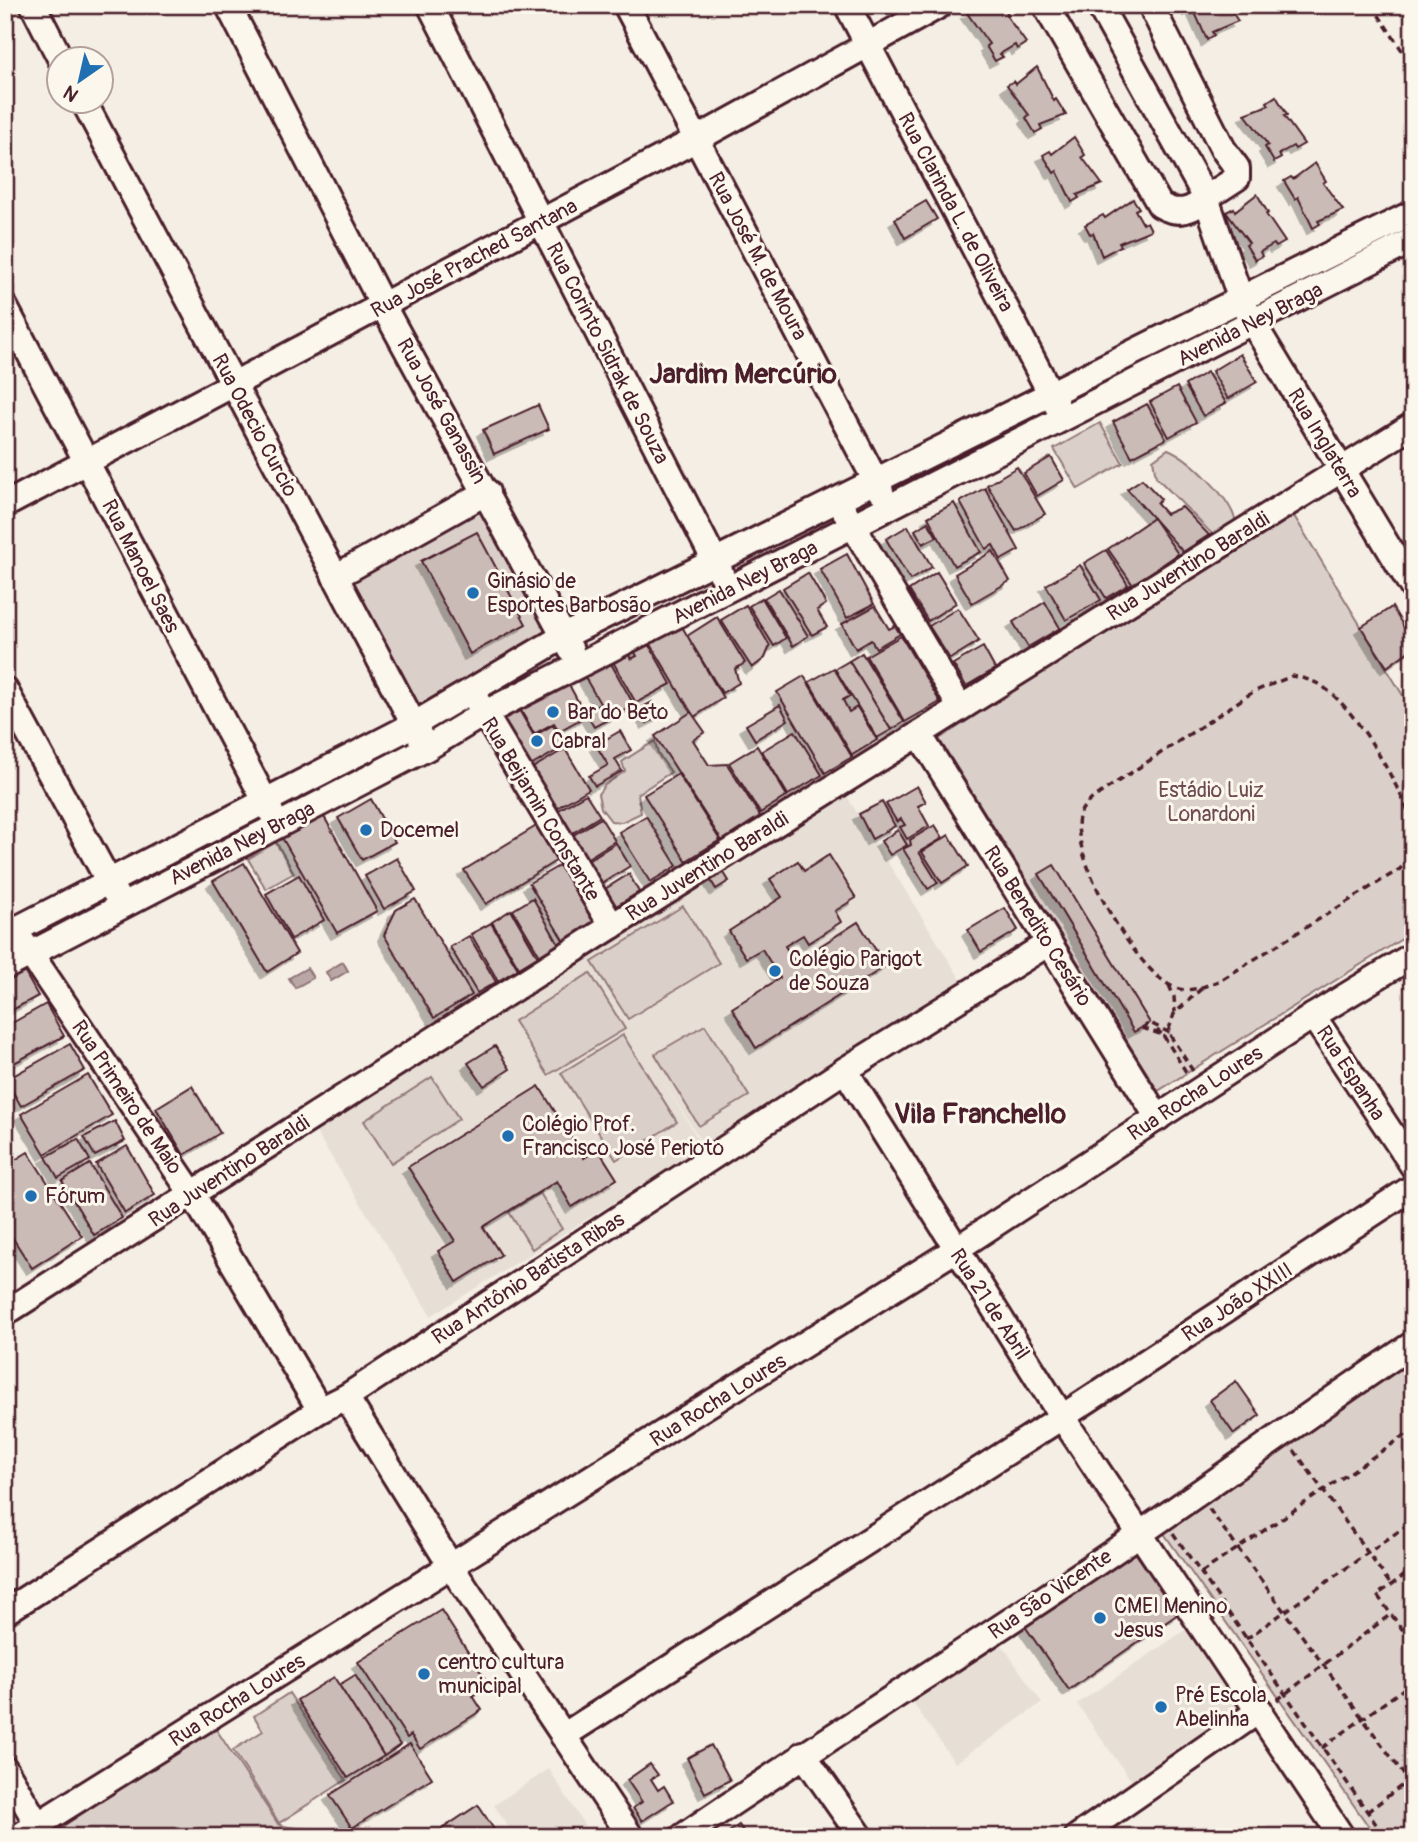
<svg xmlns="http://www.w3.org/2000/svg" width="1418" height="1842" viewBox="0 0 1418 1842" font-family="Pangolin,sans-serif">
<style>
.built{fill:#e7dfd6}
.green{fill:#dbd0c9;stroke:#92787a;stroke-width:2}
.water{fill:#baa7a5;stroke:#8d7174;stroke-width:2}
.building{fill:#cabbb6;stroke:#4a1f2b;stroke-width:2;filter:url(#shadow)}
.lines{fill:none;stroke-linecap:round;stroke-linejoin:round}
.minor-casing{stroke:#4a1f2b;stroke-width:30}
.path{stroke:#4a1f2b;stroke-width:3.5;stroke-dasharray:7 5;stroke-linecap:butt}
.minor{stroke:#fbf7ec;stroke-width:24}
.poi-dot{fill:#1f6fb2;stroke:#fbf7ec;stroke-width:2.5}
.labels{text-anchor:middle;stroke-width:6;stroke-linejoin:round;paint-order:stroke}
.street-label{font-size:21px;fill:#4a1f2b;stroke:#fbf7ec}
.poi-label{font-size:21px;fill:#4a1f2b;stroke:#fbf7ec;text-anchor:start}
.park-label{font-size:21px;fill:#6e4b52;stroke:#fbf7ec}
.district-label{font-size:28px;font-weight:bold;fill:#4a1f2b;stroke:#fbf7ec}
</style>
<defs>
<filter id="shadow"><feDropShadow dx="-6" dy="6" stdDeviation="0" flood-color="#0004"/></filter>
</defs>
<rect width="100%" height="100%" fill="#f4eee4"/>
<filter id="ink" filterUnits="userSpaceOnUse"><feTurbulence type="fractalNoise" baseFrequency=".0143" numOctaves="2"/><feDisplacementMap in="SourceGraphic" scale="14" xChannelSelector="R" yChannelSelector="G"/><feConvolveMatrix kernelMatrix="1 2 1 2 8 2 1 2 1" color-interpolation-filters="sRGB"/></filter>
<g filter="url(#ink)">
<g class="built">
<path d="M843 790 966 988 705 1147 663 1081 703 1147 431 1316 312 1126Z"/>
<path d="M1188 1628 1245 1710 1135 1786 1077 1704Z"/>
<path d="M1000 1642 1042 1703 955 1763 913 1703Z"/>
<path d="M549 1769 592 1837H515L494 1805Z"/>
</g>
<g class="green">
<path d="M1100 423 1123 463 1078 489 1054 449Z"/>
<path d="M1168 449C1190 458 1232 499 1236 523L1224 533 1213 535 1156 477 1153 460Z"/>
<path d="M485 498 560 635 415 717 339 579Z"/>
<path d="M1291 511 1413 712V932L1158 1091 939 739Z"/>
<path d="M655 741 658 754 671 772 638 794 641 813 622 822 611 821 601 808 598 794 605 785 625 771 622 762C624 760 653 742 655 741Z"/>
<path d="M276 842 294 873 266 889 248 859Z"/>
<path d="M683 906 719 963 628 1019 592 962Z"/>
<path d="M590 973 625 1029 548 1075 514 1021Z"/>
<path d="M705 1025 749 1096 699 1126 655 1054Z"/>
<path d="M623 1035 677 1122 616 1160 561 1073Z"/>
<path d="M432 1077 459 1119 391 1163 364 1121Z"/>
<path d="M540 1193 562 1229 532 1249 509 1212Z"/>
<path d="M1413 1359V1837H1376L1163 1532Z"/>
<path d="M289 1693 346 1780 279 1823 233 1750 263 1731 254 1716Z"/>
<path d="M214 1726 278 1824C298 1833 319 1822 338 1837H59L56 1831Z"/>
</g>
<g class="water">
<path d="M343 962 348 971 331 981 326 972Z"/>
<path d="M307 968 313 978 295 988 289 978Z"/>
</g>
<g class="building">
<path d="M988 5H1003L1008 14 1006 15 1026 43 1017 49 1015 45 1000 54 1003 57 995 61 986 46 989 44 967 13Z"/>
<path d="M1186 5 1228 6 1238 21 1212 32 1214 35 1207 40 1193 8 1189 10Z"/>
<path d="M1037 67 1054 101 1056 99 1066 115 1040 125 1042 129 1035 133 1026 118 1029 115 1007 85 1014 81 1016 84Z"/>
<path d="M1276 96 1287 115 1284 116 1304 144 1295 149 1293 146 1279 154 1281 158 1274 162 1265 147 1268 145 1245 114 1269 105 1267 102Z"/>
<path d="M1074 137 1085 155 1082 157 1102 184 1077 195 1079 198 1072 202 1057 171 1054 173 1043 155 1050 151 1052 154Z"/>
<path d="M1315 163 1326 181 1323 183 1343 210 1318 221 1320 224 1313 228 1298 197 1295 199 1284 181 1291 177 1293 179Z"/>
<path d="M1257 194 1268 213 1266 214 1285 242 1276 247 1274 244 1260 252 1262 256 1255 260 1246 245 1249 243 1226 212 1234 208 1235 211Z"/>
<path d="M1133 199 1139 208 1135 210 1143 224 1147 222 1151 230 1119 243 1121 246 1102 256 1093 233 1090 234 1085 225 1103 215 1105 218Z"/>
<path d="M926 201 937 219 905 238 895 219Z"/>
<path d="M1240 354 1257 382 1228 399 1212 371Z"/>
<path d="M1207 372 1226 403 1203 416 1185 385Z"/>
<path d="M1177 387 1196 422 1169 437 1150 402Z"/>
<path d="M1147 404 1166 439 1132 457 1113 422Z"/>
<path d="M538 405 549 429 494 454 483 430Z"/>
<path d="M1051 457 1064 480 1037 496 1024 473Z"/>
<path d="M1017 467 1045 514 1016 531 987 485Z"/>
<path d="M1142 479 1161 499 1157 504 1166 514 1182 507 1209 535 1183 552 1127 489Z"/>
<path d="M985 488 1019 550 1001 560 993 545 986 549 960 502Z"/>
<path d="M954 503 981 552 954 566 928 517Z"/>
<path d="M1153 518 1178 554 1133 585 1108 549Z"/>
<path d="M928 522 937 537 923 544 915 530Z"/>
<path d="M908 526 932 567 910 580 886 539Z"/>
<path d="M477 532 526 624 470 654 421 561Z"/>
<path d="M1106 550 1128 585 1106 598 1084 563Z"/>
<path d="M993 551 1010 581 972 603 955 574Z"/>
<path d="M847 554 874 604 847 618 820 569Z"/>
<path d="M1080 565 1101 600 1066 620 1046 585Z"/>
<path d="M937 572 956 603 928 621 909 590Z"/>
<path d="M808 573 826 604 817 610 827 627 812 635 783 588Z"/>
<path d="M779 589 808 636 793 646 764 598Z"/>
<path d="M762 598 786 638 774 646 749 606Z"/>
<path d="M1045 602 1060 628 1028 647 1013 622Z"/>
<path d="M746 605 770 646 765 658 752 668 721 620Z"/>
<path d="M875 606 889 629 895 626 900 634 876 648 871 640 856 649 842 624Z"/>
<path d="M1392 607 1413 642V648L1387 667 1361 627Z"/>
<path d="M958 608 979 641 950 659 929 626Z"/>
<path d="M717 617 745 663 735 669 739 683 722 693 687 636Z"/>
<path d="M680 623 723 698 694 717 649 641Z"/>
<path d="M901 636 940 702 905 722 866 656Z"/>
<path d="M647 641 671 684 636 703 612 660 627 652 631 659 637 656 633 649Z"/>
<path d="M983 647 995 669 966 686 953 664Z"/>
<path d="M862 653 904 722 891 730 849 661Z"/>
<path d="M609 660 634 705 609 719 583 674Z"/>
<path d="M849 661 891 730 877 738 835 669Z"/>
<path d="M834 668 850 696 843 700 849 712 857 707 877 740 852 755 809 682Z"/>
<path d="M804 676 852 757 825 773 777 692Z"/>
<path d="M567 681 586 716 559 731 554 723 534 734 519 707Z"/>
<path d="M652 702 660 716 647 723 639 709Z"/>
<path d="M598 705 607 720 594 727 585 712Z"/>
<path d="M780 705 788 720 755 740 746 725Z"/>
<path d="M518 708 534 736 553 725 565 746 527 768 499 718Z"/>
<path d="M691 712 705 732 693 740 709 765 727 764 760 816 722 841 655 736Z"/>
<path d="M620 731 631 750 615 759 622 771 595 786 589 776 608 765 596 745Z"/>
<path d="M795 731 822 775 788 795 762 751Z"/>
<path d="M757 746 787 796 760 813 729 763Z"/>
<path d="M565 749 589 789 555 809 531 769Z"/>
<path d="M678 774 720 840 686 861 644 795Z"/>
<path d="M917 786 926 802 918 806 929 826 907 839 900 827 905 825 901 819 897 822 886 804Z"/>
<path d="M586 794 600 816 571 834 557 811Z"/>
<path d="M371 799 395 842 362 860 338 818Z"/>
<path d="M882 802 895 826 872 839 859 814Z"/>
<path d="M322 813 377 911 337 933 281 836Z"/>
<path d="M646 816 677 866 650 882 619 832Z"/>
<path d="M601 818 615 841 586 859 572 836Z"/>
<path d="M538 825 559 859 486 904 464 870Z"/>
<path d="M935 825 943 838 919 852 938 883 928 889 903 849 911 845 910 840Z"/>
<path d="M898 830 907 845 890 855 881 841Z"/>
<path d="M949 835 968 866 942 883 922 852Z"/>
<path d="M616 843 630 866 601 884 587 861Z"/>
<path d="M829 855 856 898 835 911 841 922 808 943 803 935 785 946 795 962 858 922 886 966 756 1048 732 1008 780 978 762 949 746 958 729 931 782 897 770 879 798 861 804 871Z"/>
<path d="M397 858 416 891 384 909 365 876Z"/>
<path d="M244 863 297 953 267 972 213 881Z"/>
<path d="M564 863 601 924 566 945 529 883Z"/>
<path d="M1054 865 1150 1023 1134 1032 1039 874Z"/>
<path d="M721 868 729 881 716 889 708 876Z"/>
<path d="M629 874 639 892 616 906 605 889Z"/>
<path d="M299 875 324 920 291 939 266 894Z"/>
<path d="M533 898 559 945 540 956 513 910Z"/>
<path d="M415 899 472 995 434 1018 384 935 396 910Z"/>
<path d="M1005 908 1018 930 981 952 968 930Z"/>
<path d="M511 910 538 957 519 968 492 922Z"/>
<path d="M491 923 518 969 498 981 471 934Z"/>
<path d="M469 936 496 982 477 993 450 947Z"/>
<path d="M20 964 38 996 5 1014V973Z"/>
<path d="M46 1004 64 1036 5 1068V1027Z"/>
<path d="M70 1044 85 1070 21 1106 6 1080Z"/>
<path d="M495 1046 510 1069 484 1086 468 1063Z"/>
<path d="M88 1075 112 1115 45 1154 21 1114Z"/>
<path d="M192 1086 220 1133 184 1155 156 1108Z"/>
<path d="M539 1086 584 1158 598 1149 617 1179 572 1207 557 1181 483 1227 501 1255 457 1282 438 1251 455 1241 408 1167Z"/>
<path d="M115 1121 125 1141 95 1156 84 1137Z"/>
<path d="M78 1139 90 1160 58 1178 46 1157Z"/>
<path d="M127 1146 155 1195 125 1213 96 1164Z"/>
<path d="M28 1152 82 1236 32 1268 5 1226V1166Z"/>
<path d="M90 1164 122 1218 94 1235 62 1181Z"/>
<path d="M1236 1381 1260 1415 1234 1434 1210 1400Z"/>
<path d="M1130 1545 1178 1614 1069 1690 1022 1622Z"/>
<path d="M441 1610 489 1685 473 1696 482 1710 420 1749 411 1735 407 1738 358 1662Z"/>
<path d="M355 1675 400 1745 384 1756 339 1685Z"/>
<path d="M334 1677 384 1756 348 1778 297 1700Z"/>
<path d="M410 1744 432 1778 352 1828 330 1795Z"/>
<path d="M711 1745 730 1780 705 1793 687 1758Z"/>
<path d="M650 1764 658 1775 651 1779 658 1790 664 1786 673 1801 642 1821 633 1808 642 1802 627 1780Z"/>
<path d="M478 1805 499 1837H430Z"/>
<path d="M739 1825 747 1837H722Z"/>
</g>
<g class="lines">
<defs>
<g id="minor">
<path d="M33 5 61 60"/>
<path d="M228 5 383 306 571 650"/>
<path d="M430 5 721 573"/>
<path d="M626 5 881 491"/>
<path d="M847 5 1057 406"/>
<path d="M1045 5 1160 205C1177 215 1191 212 1206 198L1099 5"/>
<path d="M1154 12 1223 149 1237 168V178L1206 198 1240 297 1253 323 1413 588"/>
<path d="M84 102 421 738"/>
<path d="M5 307 271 812"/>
<path d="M5 505 697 139 940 5"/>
<path d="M845 512 960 707"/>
<path d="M335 577 487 492"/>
<path d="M5 690 116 895"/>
<path d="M477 701 612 926"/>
<path d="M919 734 1158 1118"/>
<path d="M5 935 413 725 564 636 1413 213"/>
<path d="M22 941 193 1195 320 1410"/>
<path d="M5 967 427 748 483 714 1413 240"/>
<path d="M1313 1016 1413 1166"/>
<path d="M845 1070 1062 1417 1342 1837"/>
<path d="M5 1313 612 926 1413 425"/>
<path d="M346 1397 452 1568 631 1837"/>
<path d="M5 1612 320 1410 346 1397 845 1070 1049 943"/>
<path d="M563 1736 1062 1417 1413 1187"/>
<path d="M803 1754 861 1837"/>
<path d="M5 1769 45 1837"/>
<path d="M18 1837 955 1250 1313 1016 1413 955"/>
<path d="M682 1837C832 1734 988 1639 1138 1535 1230 1472 1320 1406 1413 1344"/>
<path d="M1077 1837 1260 1710"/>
</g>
</defs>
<use href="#minor" class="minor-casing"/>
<g class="path">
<path d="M1372 5 1413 67"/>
<path d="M1413 822C1395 780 1360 713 1322 686 1313 680 1302 678 1292 676L1253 692 1105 790C1095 797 1082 804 1079 817 1070 856 1139 980 1179 989 1193 992 1208 985 1221 980L1400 869 1413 852"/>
<path d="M1169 985 1174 997 1175 1012"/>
<path d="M1142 1028 1150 1023 1168 1032 1163 1035 1188 1075"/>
<path d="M1142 1028 1163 1035 1157 1030"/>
<path d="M1193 1071 1168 1032 1174 1014 1202 988"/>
<path d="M1294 1450 1391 1585"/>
<path d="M1209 1509 1413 1787"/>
<path d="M1173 1533 1385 1837"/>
<path d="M1201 1573 1413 1430"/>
<path d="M1413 1585 1405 1575 1377 1595 1413 1644"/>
<path d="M1246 1639 1413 1521"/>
<path d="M1277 1700 1391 1614"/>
<path d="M1322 1748 1413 1682"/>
<path d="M1367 1812 1413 1777"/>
</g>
<use href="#minor" class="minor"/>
</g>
</g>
<g class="poi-dot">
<circle cx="473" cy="593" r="7"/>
<circle cx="553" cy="712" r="7"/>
<circle cx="537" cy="741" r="7"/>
<circle cx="366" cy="830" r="7"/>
<circle cx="775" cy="971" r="7"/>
<circle cx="508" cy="1136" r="7"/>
<circle cx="31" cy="1196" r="7"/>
<circle cx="1100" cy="1618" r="7"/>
<circle cx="424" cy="1674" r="7"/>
<circle cx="1161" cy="1707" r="7"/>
</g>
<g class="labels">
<g class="street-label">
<text transform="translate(956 212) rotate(62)" y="7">Rua Clarinda L. de Oliveira</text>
<text transform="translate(758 256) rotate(62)" y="7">Rua José M. de Moura</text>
<text transform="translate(474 258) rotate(-28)" y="7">Rua José Prached Santana</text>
<text transform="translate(1250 324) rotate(-27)" y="7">Avenida Ney Braga</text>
<text transform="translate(608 353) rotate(63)" y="7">Rua Corinto Sidrak de Souza</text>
<text transform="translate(442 411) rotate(61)" y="7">Rua José Ganassin</text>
<text transform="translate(255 425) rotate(62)" y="7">Rua Odecio Curcio</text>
<text transform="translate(1325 443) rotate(59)" y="7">Rua Inglaterra</text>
<text transform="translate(141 566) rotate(63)" y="7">Rua Manoel Saes</text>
<text transform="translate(1188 566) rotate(-32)" y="7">Rua Juventino Baraldi</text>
<text transform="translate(745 582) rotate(-27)" y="7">Avenida Ney Braga</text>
<text transform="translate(541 809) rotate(59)" y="7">Rua Beijamin Constante</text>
<text transform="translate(242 843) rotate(-27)" y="7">Avenida Ney Braga</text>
<text transform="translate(707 866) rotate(-32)" y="7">Rua Juventino Baraldi</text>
<text transform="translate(1038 926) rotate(58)" y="7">Rua Benedito Cesário</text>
<text transform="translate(1351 1073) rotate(57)" y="7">Rua Espanha</text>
<text transform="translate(1195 1093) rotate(-33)" y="7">Rua Rocha Loures</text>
<text transform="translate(127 1097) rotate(56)" y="7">Rua Primeiro de Maio</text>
<text transform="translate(229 1171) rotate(-33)" y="7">Rua Juventino Baraldi</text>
<text transform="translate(528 1278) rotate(-33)" y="7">Rua Antônio Batista Ribas</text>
<text transform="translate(1237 1302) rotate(-33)" y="7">Rua João XXIII</text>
<text transform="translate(990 1304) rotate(57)" y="7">Rua 21 de Abril</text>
<text transform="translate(718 1400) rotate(-32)" y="7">Rua Rocha Loures</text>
<text transform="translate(1050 1594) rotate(-34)" y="7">Rua São Vicente</text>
<text transform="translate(237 1700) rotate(-32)" y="7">Rua Rocha Loures</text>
</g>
<g class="poi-label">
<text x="487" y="588">Ginásio de<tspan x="487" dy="24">Esportes Barbosão</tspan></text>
<text x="567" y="719">Bar do Beto</text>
<text x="551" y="748">Cabral</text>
<text x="380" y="837">Docemel</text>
<text x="789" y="966">Colégio Parigot<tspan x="789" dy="24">de Souza</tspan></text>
<text x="522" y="1131">Colégio Prof.<tspan x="522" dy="24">Francisco José Perioto</tspan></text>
<text x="45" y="1203">Fórum</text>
<text x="1114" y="1613">CMEI Menino<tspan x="1114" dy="24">Jesus</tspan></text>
<text x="438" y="1669">centro cultura<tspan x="438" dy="24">municipal</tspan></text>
<text x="1175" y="1702">Pré Escola<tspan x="1175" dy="24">Abelinha</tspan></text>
</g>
<g class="park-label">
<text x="1211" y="797">Estádio Luiz<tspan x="1211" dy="24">Lonardoni</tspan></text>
</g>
<g class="district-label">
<text x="743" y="383">Jardim Mercúrio</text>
<text x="980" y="1123">Vila Franchello</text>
</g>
</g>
<rect width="1418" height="1842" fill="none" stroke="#fbf7ec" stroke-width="28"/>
<rect x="14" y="14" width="1390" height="1814" fill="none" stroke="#4a1f2b" stroke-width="2.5" filter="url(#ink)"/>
<g transform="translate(80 80) rotate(214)"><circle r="33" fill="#fbf7ec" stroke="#b4a19f" stroke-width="2"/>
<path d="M0-5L12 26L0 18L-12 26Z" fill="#1f6fb2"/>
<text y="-10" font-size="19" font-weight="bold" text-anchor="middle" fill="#4a1f2b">N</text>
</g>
</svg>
